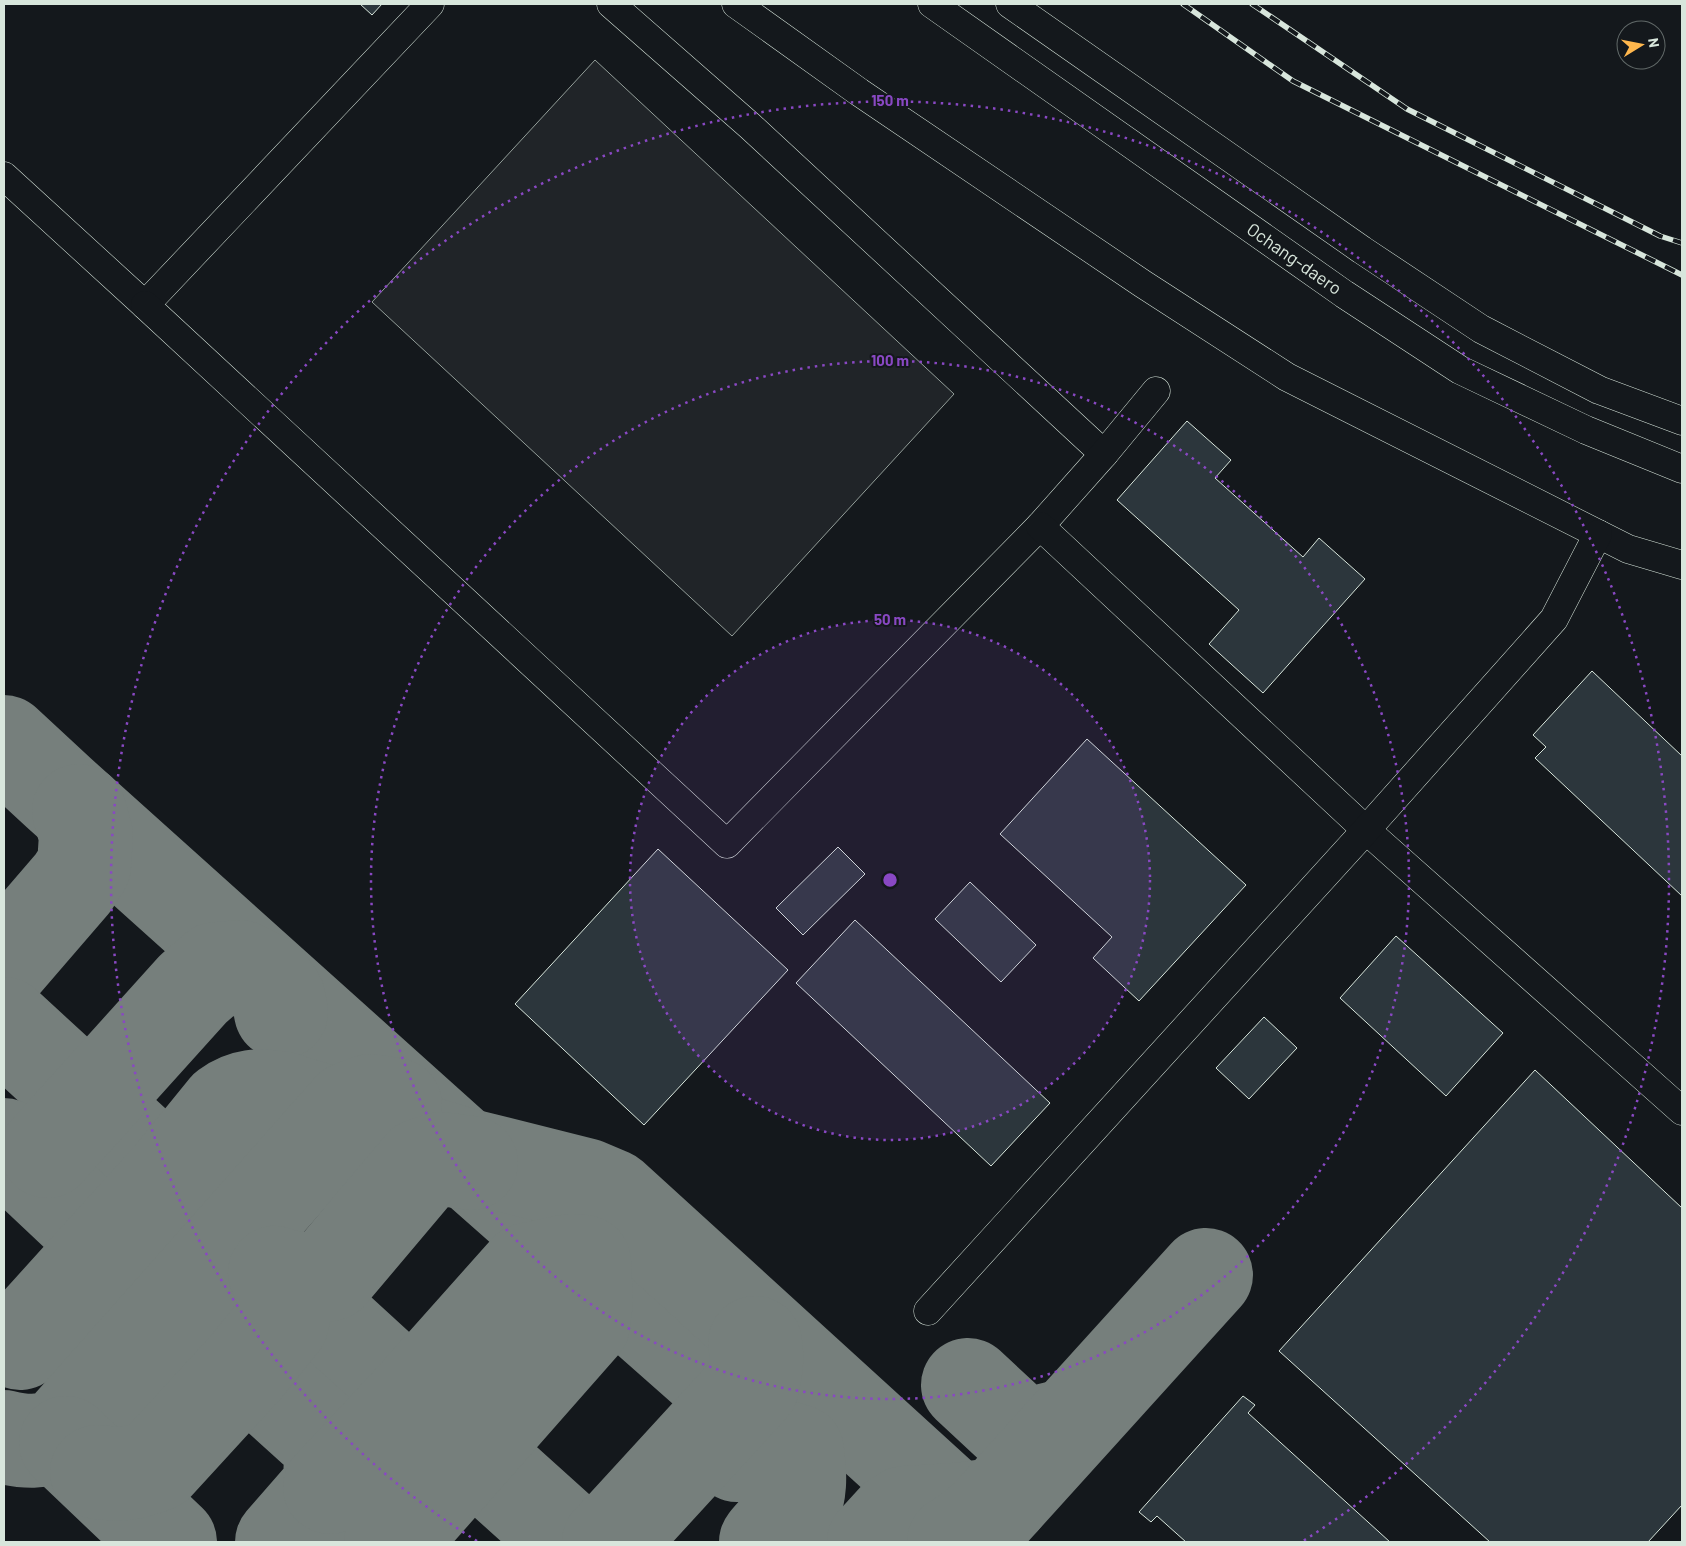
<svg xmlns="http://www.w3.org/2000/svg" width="1686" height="1546" viewBox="0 0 1686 1546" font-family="Barlow,sans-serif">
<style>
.green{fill:#202428;stroke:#939e99}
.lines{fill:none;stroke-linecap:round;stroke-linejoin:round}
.taxiway{stroke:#767f7c;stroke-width:94}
.building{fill:#2c363c;stroke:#d8e6dc}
.minor-casing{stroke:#d8e6dc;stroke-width:29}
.major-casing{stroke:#d8e6dc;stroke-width:29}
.minor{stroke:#14181c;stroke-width:28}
.major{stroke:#14181c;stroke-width:28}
.rail-casing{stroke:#d8e6dc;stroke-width:5.5}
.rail{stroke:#14181c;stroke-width:4;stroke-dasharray:11;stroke-linecap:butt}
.ring{fill:none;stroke:#8948c3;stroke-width:2.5;stroke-dasharray:2.5 5}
.labels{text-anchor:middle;stroke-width:4;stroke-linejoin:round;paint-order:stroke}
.street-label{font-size:18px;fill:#d8e6dc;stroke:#14181c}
.centre{fill:#8948c3;stroke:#14181c;stroke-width:2.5}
.ring-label{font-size:15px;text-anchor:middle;font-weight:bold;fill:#8948c3;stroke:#14181c;stroke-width:4;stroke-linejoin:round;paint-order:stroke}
</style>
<rect width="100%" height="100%" fill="#14181c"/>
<path class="green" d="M595 60 954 394 732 636 372 302Z"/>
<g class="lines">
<g class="taxiway">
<path d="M4 742 59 793 461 1154 778 1434"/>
<path d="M4 963 73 883 84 866 86 835 79 811"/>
<path d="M4 1024 381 1370 572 1542"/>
<path d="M4 1145 107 1242 322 1436 331 1453 330 1487 282 1542"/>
<path d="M47 1151 193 989 216 969 240 967 266 980 278 997 281 1012"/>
<path d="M20 1343 170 1177 226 1108C244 1095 258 1095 280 1098L461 1154 585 1185 611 1196 960 1514 971 1531 972 1542"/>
<path d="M968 1385 1011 1425 1032 1434 1069 1425"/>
<path d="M4 1437C26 1442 40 1443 62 1434L351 1108 370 1101 395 1105"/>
<path d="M66 1443 170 1542"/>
<path d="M737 1455C756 1444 777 1444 797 1451 800 1472 802 1497 789 1516 782 1525 773 1533 766 1542"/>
<path d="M97 1472C121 1475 135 1474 157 1464L246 1367 282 1322 285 1307 284 1292 275 1273C299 1282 306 1279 330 1274L422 1165 441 1159 471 1163"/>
<path d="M330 1487 413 1398 527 1270 570 1261 584 1262 586 1301 583 1324 391 1542"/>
<path d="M609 1542 752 1386C756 1371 758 1358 755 1343"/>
<path d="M874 1542 895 1519 905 1513 955 1510 993 1505 1003 1499"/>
<path d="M954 1542 971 1531 986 1518 1206 1275"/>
</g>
</g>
<g class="building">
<path d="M360 4H382L372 15Z"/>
<path d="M1187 421 1231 460 1215 478 1303 557 1319 538 1365 579 1263 693 1209 644 1239 610 1117 500Z"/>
<path d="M1592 671 1682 756V896L1535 758 1546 747 1533 735Z"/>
<path d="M1087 739 1246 885 1139 1001 1093 958 1112 937 1000 834Z"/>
<path d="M838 847 865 874 803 935 776 908Z"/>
<path d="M658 849 788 970 644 1125 515 1004Z"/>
<path d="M970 882 1036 945 1001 982 935 919Z"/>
<path d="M855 920 1050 1103 991 1166 796 983Z"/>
<path d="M1396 936 1503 1033 1446 1096 1340 998Z"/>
<path d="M1264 1017 1297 1048 1249 1099 1216 1068Z"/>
<path d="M1535 1070 1682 1208V1505L1648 1542H1490L1279 1351Z"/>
<path d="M1243 1396 1255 1405 1248 1413 1390 1542H1186L1157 1516 1151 1522 1139 1512Z"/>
</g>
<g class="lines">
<defs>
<g id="minor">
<path d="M611 4 750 126 1104 454"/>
<path d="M736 4 859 92 1143 284 1287 377 1628 549 1682 565"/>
<path d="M4 176 145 305 430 4"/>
<path d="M145 305 727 844 1040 526 1104 454 1156 391"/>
<path d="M1040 526 1366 830 1682 1111"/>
<path d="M928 1311 1366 830 1554 619 1598 534"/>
</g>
<g id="major">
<path d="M932 4 1344 294 1460 370 1586 430 1682 469"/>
<path d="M1010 4 1362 250 1481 329 1599 390 1682 421"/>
</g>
</defs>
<use href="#minor" class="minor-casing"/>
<use href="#major" class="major-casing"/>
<use href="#minor" class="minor"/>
<use href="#major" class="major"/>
<defs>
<g id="rail">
<path d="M1183 4 1293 81 1682 275"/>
<path d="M1252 4 1407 109 1660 236 1682 243"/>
</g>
</defs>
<use href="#rail" class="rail-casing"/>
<use href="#rail" class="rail"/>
</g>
<circle cx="890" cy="880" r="260" fill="#8948c3" fill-opacity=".12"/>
<g class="ring">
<circle cx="890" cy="880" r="260"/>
<circle cx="890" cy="880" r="519"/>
<path d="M477 1541A779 779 0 1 1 1303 1541"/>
</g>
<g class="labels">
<g class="street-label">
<text transform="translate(1294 259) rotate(35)" y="6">Ochang-daero</text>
</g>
</g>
<circle cx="890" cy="880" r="8" class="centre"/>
<g class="ring-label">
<text x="890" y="106">150 m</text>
<text x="890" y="366">100 m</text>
<text x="890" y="625">50 m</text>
</g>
<rect width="1686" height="1546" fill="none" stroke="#d8e6dc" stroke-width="10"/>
<g transform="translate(1641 45) rotate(80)"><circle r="24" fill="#14181c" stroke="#626a69"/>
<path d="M0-4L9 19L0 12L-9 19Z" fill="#ffb74d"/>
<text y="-8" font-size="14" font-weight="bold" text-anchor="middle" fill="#d8e6dc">N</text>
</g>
</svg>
